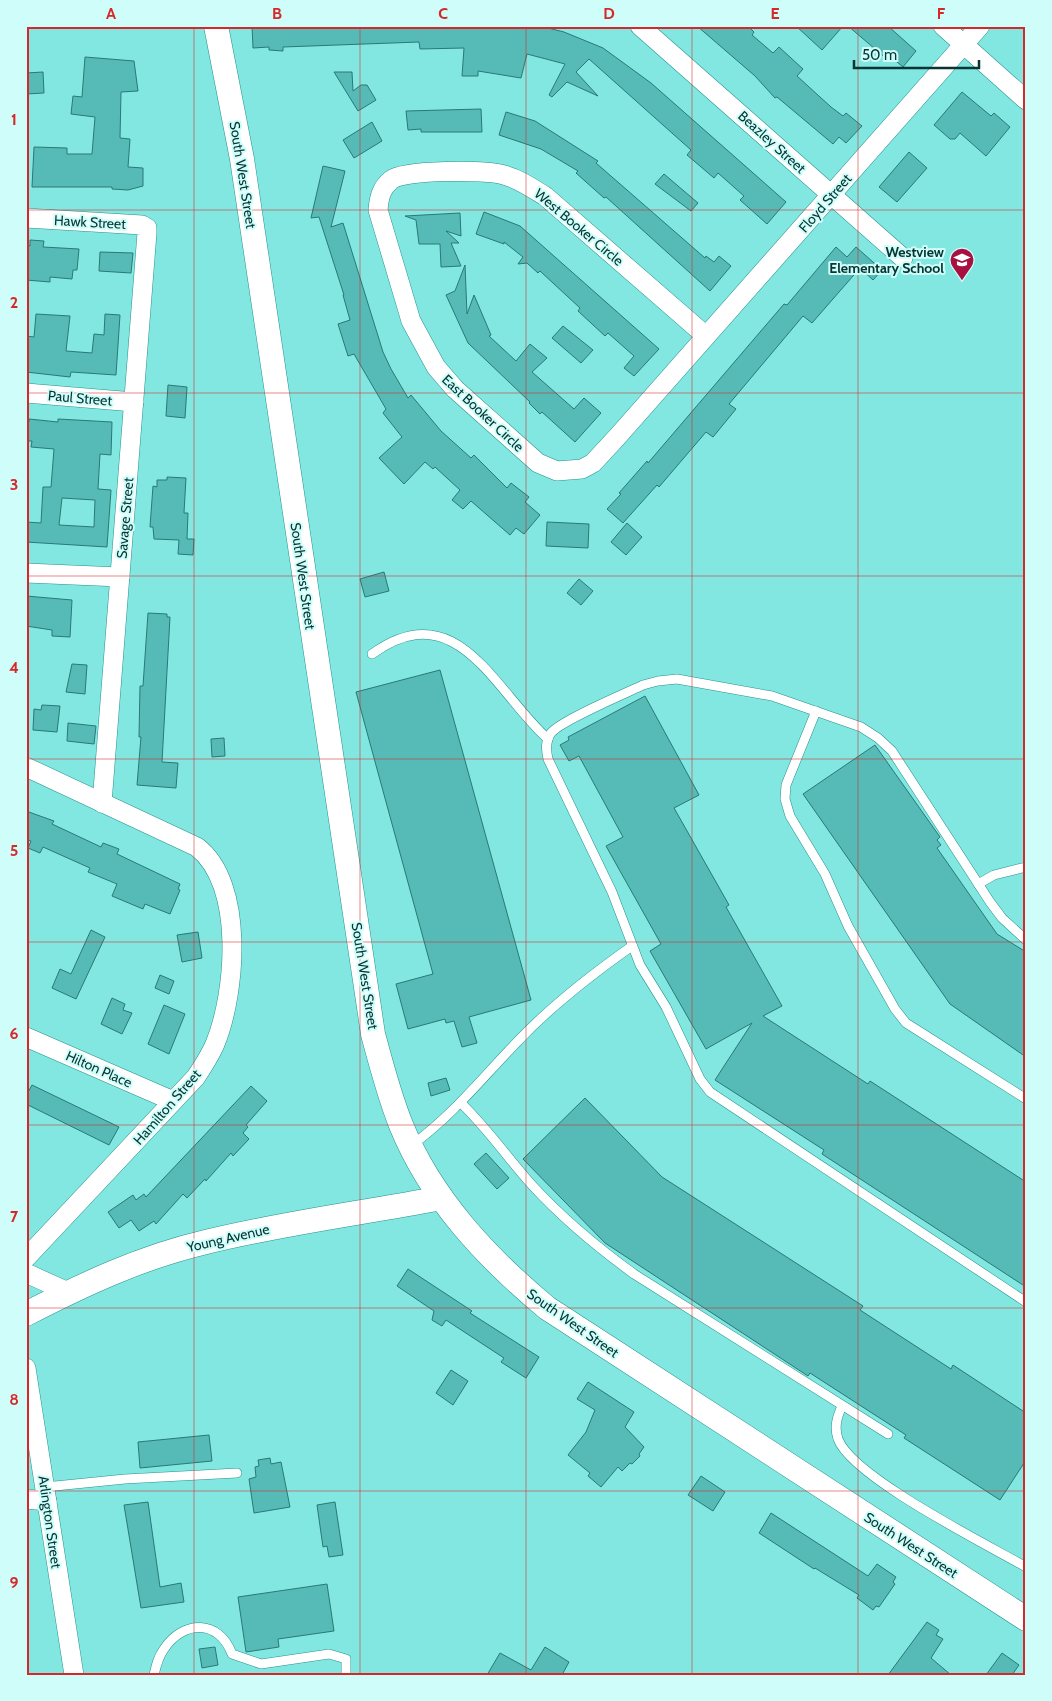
<svg xmlns="http://www.w3.org/2000/svg" width="1052" height="1701" viewBox="0 0 1052 1701" font-family="Cabin,sans-serif">
<style>
.building{fill:#56bbb6;stroke:#2a7975;fill-rule:evenodd}
.lines{fill:none;stroke-linecap:round;stroke-linejoin:round}
.service-casing{stroke:#25938e;stroke-width:10}
.minor-casing{stroke:#25938e;stroke-width:20}
.tertiary-casing{stroke:#25938e;stroke-width:25}
.service{stroke:#fff;stroke-width:9}
.minor{stroke:#fff;stroke-width:19}
.tertiary{stroke:#fff;stroke-width:24}
.grid{fill:none;stroke:#d62828;stroke-width:1;stroke-opacity:0.55}
.labels{text-anchor:middle;stroke-width:4;stroke-linejoin:round;paint-order:stroke}
.street-label{font-size:14px;fill:#073534;stroke:#cffefa}
.poi-label{font-size:14px;font-weight:bold;fill:#073534;stroke:#cffefa;text-anchor:end}
.neatline{fill:none;stroke:#d62828;stroke-width:2}
.grid-label{font-size:16px;text-anchor:middle;font-weight:bold;fill:#d62828}
</style>
<rect width="100%" height="100%" fill="#82e6e1"/>
<g class="building">
<path d="M252 26H540L564 32 603 48 651 83 786 202 767 224 740 200 744 196 718 173 714 178 687 155 691 150 589 59 576 72 598 96 567 82 552 97 549 95 565 64 527 54 521 78 478 71V76H462L464 48 420 49 419 42 283 47V51L269 50V47L253 48Z"/>
<path d="M697 26H748L754 32 752 35 773 53 779 47 803 69 797 76 831 107 843 116 846 113 862 126 846 143 839 137 833 144 777 97 775 98 755 76Z"/>
<path d="M796 26H843L822 50Z"/>
<path d="M848 26H888L916 51 903 67 891 57 888 60Z"/>
<path d="M85 57 134 61 138 91 121 92 120 138 130 139 128 167 143 168V186L128 190 112 189V187H32L34 147 67 148V154H92L95 117 71 114 73 96 82 97Z"/>
<path d="M43 72 44 93 26 94V73Z"/>
<path d="M334 72H352L353 91 361 85H367L376 100 358 111Z"/>
<path d="M962 92 991 116 994 113 1010 127 986 156 960 133 955 139H950L934 125Z"/>
<path d="M481 109 482 132H421V129L408 130 406 111Z"/>
<path d="M506 112 535 121 598 161 596 163 705 258 706 256 714 262 719 256 731 266 710 291 606 197 604 198 576 173 578 171 541 149 499 135Z"/>
<path d="M372 122 382 141 354 158 343 140Z"/>
<path d="M909 152 927 168 897 202 879 187Z"/>
<path d="M323 166 345 171 331 227 343 223 383 352 391 369 408 398 411 395 441 431 471 458 474 455 507 488 511 483 529 497 525 502 540 515 524 534 516 528 510 535 471 501 463 509 452 500 460 490 435 467 433 469 425 462 404 484 379 458 402 437 383 413 386 409 354 354 348 356 338 324 350 320 343 295H344L319 217 311 218Z"/>
<path d="M664 174 698 203 691 211 655 184Z"/>
<path d="M484 212 520 226 659 349 634 376 624 368 634 356 608 333 605 336 578 311 580 308 540 271 538 273 527 263 518 264 523 257 504 242V244L476 234Z"/>
<path d="M460 213 461 236 446 231 459 243H451L461 266 441 267 440 244H419L416 220 405 216Z"/>
<path d="M30 240 44 241 43 247 79 249 77 270H73L72 279 50 277V282L26 280 27 245 30 246Z"/>
<path d="M836 247 847 257 856 247 882 270 873 280 860 268 812 323 803 316 729 404 736 409 713 437 706 432 659 487 657 485 623 523 607 509 621 494 619 493 647 461 648 463 784 304 787 305Z"/>
<path d="M100 252 133 253 131 273 99 271Z"/>
<path d="M465 265 467 314 474 295 491 335 489 336 516 361 530 344 547 358 532 372 574 409 584 398 601 413 575 442 542 412 540 414 529 403 530 402 468 343 446 295 455 291Z"/>
<path d="M36 314 70 316 66 351 92 353 94 334 104 335 105 314 120 315 116 375 71 372 70 377 26 372V336L34 337Z"/>
<path d="M563 326 593 350 581 363 552 338Z"/>
<path d="M168 385 187 387 185 418 166 416Z"/>
<path d="M29 419 58 422V419L112 422 111 455 100 454 98 489 111 490 107 547 26 542V522L41 523 43 487H51L54 449 31 447 32 441H26V421L29 422ZM62 498 95 500 94 527 59 525Z"/>
<path d="M167 477 186 478 184 513H188L187 539H194L193 555 178 554 179 540 154 539 153 527H150L153 486 157 487V480H167Z"/>
<path d="M547 522 589 524 588 548 546 546Z"/>
<path d="M627 523 642 537 626 555 611 542Z"/>
<path d="M384 572 389 591 365 597 360 579Z"/>
<path d="M579 579 593 591 581 605 567 593Z"/>
<path d="M26 596 72 600 70 637 52 636V630L26 626Z"/>
<path d="M148 613 167 614V617H170L162 762 178 763 176 788 137 785 141 737H139L140 686H143Z"/>
<path d="M72 664 87 665 85 694 66 692Z"/>
<path d="M440 670 531 1000 469 1017 477 1043 462 1047 454 1021 446 1023 445 1019 408 1029 396 984 433 974 356 692Z"/>
<path d="M645 696 699 795 674 808 729 905 726 907 782 1006 763 1016 868 1084 870 1081 1026 1182V1287L822 1154 824 1150 715 1080 752 1023 706 1049 650 951 661 944 606 846 623 837 579 756 569 761 560 745 569 740 568 737Z"/>
<path d="M42 705 60 706 57 732 33 730 34 709 41 710Z"/>
<path d="M68 723 96 726 94 744 67 741Z"/>
<path d="M224 738 225 756 212 757 211 739Z"/>
<path d="M875 745 940 837 937 840 941 845 937 848 997 934 1026 952V1057L950 1004 803 794Z"/>
<path d="M26 811 54 821 52 824 101 847 103 843 119 849 117 854 180 884 178 889 180 890 170 914 145 904 143 909 112 896 117 884 88 872 90 868 43 847 40 853 28 848 31 841 26 839Z"/>
<path d="M91 930 105 937 76 999 52 988 60 969 71 974Z"/>
<path d="M198 932 202 958 182 962 177 935Z"/>
<path d="M160 975 174 981 169 994 155 988Z"/>
<path d="M112 998 125 1004 123 1010 132 1013 122 1034 101 1024Z"/>
<path d="M164 1005 185 1014 169 1054 148 1044Z"/>
<path d="M446 1078 450 1090 431 1096 428 1083Z"/>
<path d="M32 1085 119 1127 109 1145 26 1104V1096Z"/>
<path d="M251 1086 267 1101 246 1125 248 1127 243 1133 249 1139 233 1156 231 1153 206 1181 205 1179 187 1198 183 1194 156 1224 154 1221 139 1231 131 1220 119 1228 108 1212 133 1195 136 1200 144 1194 146 1197Z"/>
<path d="M585 1098 662 1177 863 1306 860 1310 951 1369 953 1365 1026 1413V1460L1000 1500 904 1438 906 1435 810 1373 808 1376 605 1243 523 1159Z"/>
<path d="M486 1153 509 1178 497 1189 474 1164Z"/>
<path d="M408 1269 472 1311 470 1313 539 1357 526 1378 501 1362 504 1358 446 1320 442 1326 432 1320 434 1311 397 1286Z"/>
<path d="M451 1370 468 1381 453 1405 436 1393Z"/>
<path d="M588 1382 634 1412 625 1427 644 1447 639 1454 640 1456 632 1464 630 1463 622 1471 618 1467 601 1487 588 1476 590 1473 568 1455 586 1432 595 1410 577 1399Z"/>
<path d="M209 1435 212 1461 140 1468 138 1442Z"/>
<path d="M270 1458 271 1464 281 1462 290 1507 254 1513 249 1479 256 1477 255 1467 259 1466 258 1460Z"/>
<path d="M701 1476 725 1492 713 1511 688 1495Z"/>
<path d="M148 1502 160 1587 181 1583 184 1602 141 1608 124 1505Z"/>
<path d="M335 1502 343 1555 329 1557 327 1546 323 1547 317 1505Z"/>
<path d="M771 1513 868 1576 877 1564 896 1577 893 1582 895 1584 879 1607 876 1606 873 1610 857 1598 859 1595 815 1568 814 1569 759 1533Z"/>
<path d="M327 1584 334 1631 278 1639 279 1647 246 1652 238 1597Z"/>
<path d="M927 1622 939 1630 936 1635 943 1639 931 1658 951 1675H888Z"/>
<path d="M215 1647 218 1665 202 1668 199 1649Z"/>
<path d="M545 1647 569 1662 562 1675H487L500 1653 531 1670Z"/>
<path d="M1002 1653 1019 1665 1012 1675H986Z"/>
</g>
<g class="lines">
<defs>
<g id="service">
<path d="M372 654C457 592 495 692 548 739"/>
<path d="M816 711 786 785 785 799 790 816 825 874 848 926 895 1009 906 1023 1026 1099"/>
<path d="M978 884 994 875 1026 867"/>
<path d="M1026 940 1002 918 990 902 892 751 878 738 861 727 772 696 677 679 658 681 643 685C626 693 560 721 551 733 545 741 546 750 548 759L612 892 640 965 666 1007 700 1079 710 1092 1026 1302"/>
<path d="M461 1103C487 1128 507 1157 531 1184 562 1218 597 1247 634 1274L888 1434"/>
<path d="M412 1145C453 1115 483 1077 518 1041 552 1005 591 975 632 946"/>
<path d="M842 1406C837 1417 834 1427 838 1439 852 1477 986 1544 1026 1567"/>
<path d="M45 1487 125 1479 237 1473"/>
<path d="M154 1675C156 1666 158 1657 164 1649 183 1620 219 1619 232 1654L261 1664 329 1654 346 1659V1675"/>
</g>
<g id="minor">
<path d="M640 26 903 258"/>
<path d="M943 26 1026 100"/>
<path d="M26 218 142 225 147 228V233L102 803"/>
<path d="M706 336 545 196C532 188 519 179 504 175 486 170 405 169 391 180 381 188 379 198 378 210L411 321 436 367 455 389 538 463 557 471 582 469 593 463 618 436 980 26"/>
<path d="M26 393 134 402"/>
<path d="M26 573 120 577"/>
<path d="M26 767 197 847C245 884 236 993 215 1044 210 1056 203 1066 196 1077L26 1258"/>
<path d="M26 1037 173 1101"/>
<path d="M26 1273 68 1292"/>
<path d="M26 1368 74 1675"/>
<path d="M26 1499 47 1501"/>
</g>
<g id="tertiary">
<path d="M216 26 242 159 373 1034C381 1064 389 1095 401 1125 431 1199 487 1258 547 1308L1026 1619"/>
<path d="M26 1314C84 1284 142 1257 206 1242 283 1223 363 1213 441 1198"/>
</g>
</defs>
<use href="#service" class="service-casing"/>
<use href="#minor" class="minor-casing"/>
<use href="#tertiary" class="tertiary-casing"/>
<use href="#service" class="service"/>
<use href="#minor" class="minor"/>
<use href="#tertiary" class="tertiary"/>
</g>
<path class="grid" d="M194 26V1675M360 26V1675M526 26V1675M692 26V1675M858 26V1675M26 210H1026M26 393H1026M26 576H1026M26 759H1026M26 942H1026M26 1125H1026M26 1308H1026M26 1491H1026"/>
<defs>
<symbol id="school-pin" viewBox="-11 -11 22 30"><path d="M0 17L-7.5 6A9.5 9.5 0 1 1 7.5 6Z" fill="#a71041" stroke="#cffefa"/><path d="M0-5L7-2L0 1L-7-2ZM-4 1L0 2.5L4 1V4Q0 6-4 4Z" fill="#fff"/></symbol>
</defs>
<g fill-rule="evenodd">
<use href="#school-pin" x="948" y="246" width="28" height="38"/>
</g>
<g class="labels">
<g class="street-label">
<text transform="translate(772 142) rotate(42)" y="5">Beazley Street</text>
<text transform="translate(243 175) rotate(81)" y="5">South West Street</text>
<text transform="translate(825 203) rotate(-49)" y="5">Floyd Street</text>
<text transform="translate(90 222) rotate(3)" y="5">Hawk Street</text>
<text transform="translate(579 227) rotate(40)" y="5">West Booker Circle</text>
<text transform="translate(80 398) rotate(5)" y="5">Paul Street</text>
<text transform="translate(483 413) rotate(43)" y="5">East Booker Circle</text>
<text transform="translate(125 518) rotate(-85)" y="5">Savage Street</text>
<text transform="translate(303 576) rotate(82)" y="5">South West Street</text>
<text transform="translate(365 976) rotate(81)" y="5">South West Street</text>
<text transform="translate(99 1069) rotate(24)" y="5">Hilton Place</text>
<text transform="translate(167 1107) rotate(-49)" y="5">Hamilton Street</text>
<text transform="translate(228 1238) rotate(-13)" y="5">Young Avenue</text>
<text transform="translate(573 1323) rotate(35)" y="5">South West Street</text>
<text transform="translate(50 1522) rotate(82)" y="5">Arlington Street</text>
<text transform="translate(911 1545) rotate(33)" y="5">South West Street</text>
</g>
<g class="poi-label">
<text x="944" y="257">Westview<tspan x="944" dy="16">Elementary School</tspan></text>
</g>
</g>
<rect width="1052" height="1701" fill="none" stroke="#cffefa" stroke-width="55"/>
<path d="M854 60v8h125v-8" fill="none" stroke="#073534" stroke-width="2.5"/>
<text x="862" y="60" font-size="15" fill="#073534" stroke="#cffefa" stroke-width="4" paint-order="stroke">50 m</text>
<rect x="28" y="28" width="996" height="1646" class="neatline"/>
<g class="grid-label">
<text x="111" y="19">A</text>
<text x="277" y="19">B</text>
<text x="443" y="19">C</text>
<text x="609" y="19">D</text>
<text x="775" y="19">E</text>
<text x="941" y="19">F</text>
<text x="14" y="125">1</text>
<text x="14" y="308">2</text>
<text x="14" y="490">3</text>
<text x="14" y="673">4</text>
<text x="14" y="856">5</text>
<text x="14" y="1039">6</text>
<text x="14" y="1222">7</text>
<text x="14" y="1405">8</text>
<text x="14" y="1588">9</text>
</g>
</svg>
